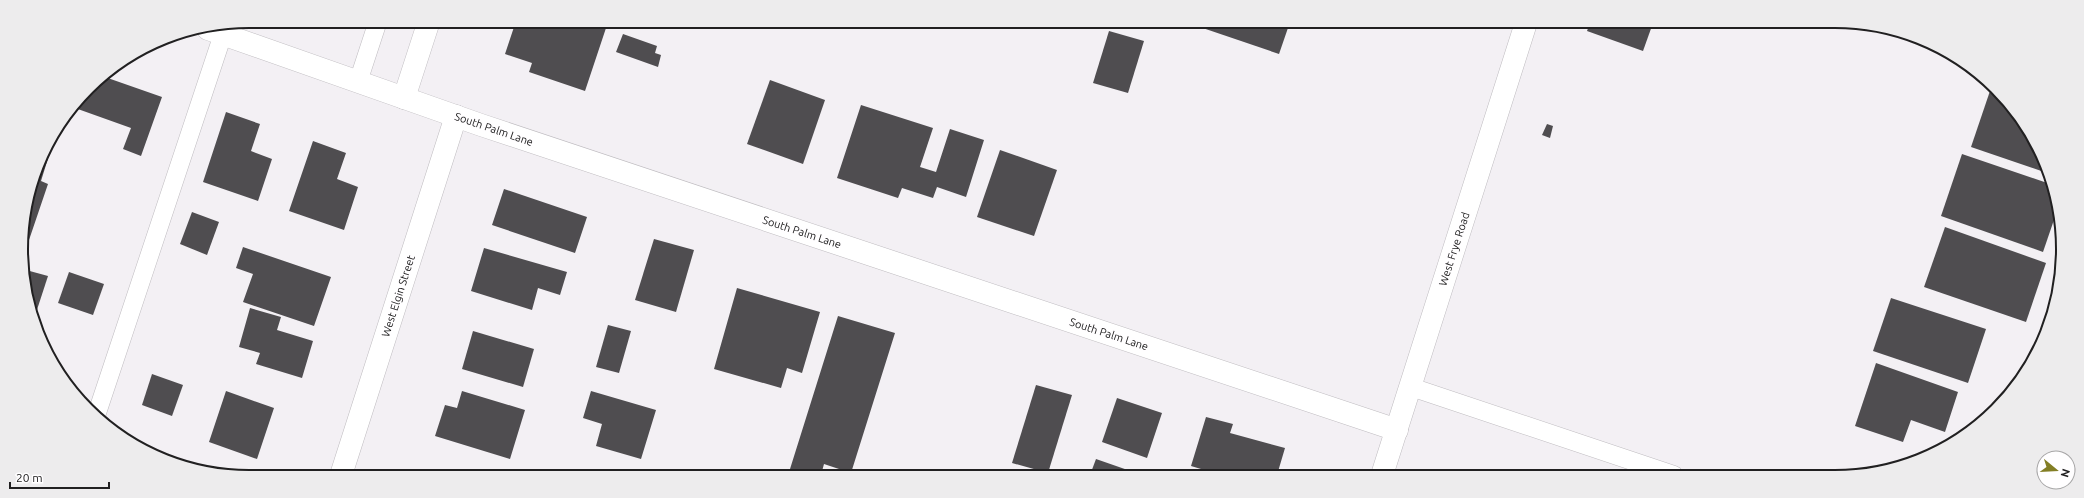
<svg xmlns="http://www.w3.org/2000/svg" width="2084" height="498" viewBox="0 0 2084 498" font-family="Ubuntu,sans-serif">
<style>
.building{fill:#4f4d50}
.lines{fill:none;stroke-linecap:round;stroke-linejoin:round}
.service-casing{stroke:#bfbcc0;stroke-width:19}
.minor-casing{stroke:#bfbcc0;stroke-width:23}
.tertiary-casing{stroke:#bfbcc0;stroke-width:23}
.service{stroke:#fff;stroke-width:18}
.minor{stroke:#fff;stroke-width:22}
.tertiary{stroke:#fff;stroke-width:22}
.labels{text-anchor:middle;stroke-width:4;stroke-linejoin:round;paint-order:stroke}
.street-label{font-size:11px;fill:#212021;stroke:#fffeff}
.rim{fill:none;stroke:#212021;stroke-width:2}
</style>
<rect width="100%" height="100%" fill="#f3f0f4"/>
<g class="building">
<path d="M516 21H536L545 24 546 21H586L606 28 585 91 529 72 532 63 505 54Z"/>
<path d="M1185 22H1290L1279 54Z"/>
<path d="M1590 23H1653L1643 51 1587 31Z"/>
<path d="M1109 31 1144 41 1128 93 1093 83Z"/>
<path d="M623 34 657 46 655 53 661 55 658 67 616 52Z"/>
<path d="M102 76 162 97 141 156 123 149 131 128 75 108Z"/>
<path d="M770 80 825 100 803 164 747 144Z"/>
<path d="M1991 88 2016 110 2047 173 1971 147Z"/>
<path d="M861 105 933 128 920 167 936 172 950 129 984 140 966 197 937 187 933 198 902 188 898 198 837 178Z"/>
<path d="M226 112 260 124 251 151 272 159 258 201 203 182Z"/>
<path d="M1547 124 1553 126 1550 138 1542 135Z"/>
<path d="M313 141 346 153 337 179 358 187 344 230 289 211Z"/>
<path d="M44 150 50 152 41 181 48 184 29 240 22 238V234Z"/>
<path d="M1000 150 1057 170 1034 236 977 217Z"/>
<path d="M1962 154 2053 185 2055 190 2057 211 2043 252 1941 216Z"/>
<path d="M504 189 587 217 575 253 492 225Z"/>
<path d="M192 212 219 222 207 255 180 244Z"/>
<path d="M1945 227 2046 263 2026 322 1924 287Z"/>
<path d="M654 239 694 250 676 312 635 300Z"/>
<path d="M243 247 331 277 314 326 243 302 253 274 236 268Z"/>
<path d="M484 248 567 272 560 295 538 288 532 310 471 291Z"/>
<path d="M26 270 48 276 33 322Z"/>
<path d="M69 272 104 284 93 315 58 303Z"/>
<path d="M737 288 820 312 802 373 787 368 781 388 714 369Z"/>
<path d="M1891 298 1986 329 1968 383 1873 351Z"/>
<path d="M250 308 281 317 277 330 313 341 302 378 256 364 260 353 239 347Z"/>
<path d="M838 316 895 333 851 473 824 464 821 475H809L790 469Z"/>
<path d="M608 325 631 331 619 373 596 367Z"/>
<path d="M473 331 534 349 523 387 462 369Z"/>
<path d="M1876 363 1958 392 1945 432 1911 420 1903 442 1855 426Z"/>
<path d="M152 374 183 385 172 416 142 405Z"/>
<path d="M1036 385 1072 395 1048 473 1012 463Z"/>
<path d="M226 391 274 408 257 459 209 442Z"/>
<path d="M462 391 525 410 510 459 435 436 445 405 457 408Z"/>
<path d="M591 391 656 410 641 459 596 446 602 424 583 418Z"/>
<path d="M1117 398 1162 413 1147 458 1102 442Z"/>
<path d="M1206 417 1233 424 1230 433 1285 448 1277 475H1221L1191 466Z"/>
<path d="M1096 459 1142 475H1090Z"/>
</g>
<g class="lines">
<defs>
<g id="service">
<path d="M358 82 378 21"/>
<path d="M1411 387 1674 475"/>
<path d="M97 413 223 34"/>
</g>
<g id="minor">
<path d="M208 29 481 125 1397 430"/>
<path d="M404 98 429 21"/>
<path d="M341 475 456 116"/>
</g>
<path id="tertiary" d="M1382 475 1526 23"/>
</defs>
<use href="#service" class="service-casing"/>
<use href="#minor" class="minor-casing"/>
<use href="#tertiary" class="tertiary-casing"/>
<use href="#service" class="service"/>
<use href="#minor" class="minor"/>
<use href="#tertiary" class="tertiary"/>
</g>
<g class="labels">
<g class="street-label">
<text transform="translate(494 129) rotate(19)" y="4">South Palm Lane</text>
<text transform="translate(802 232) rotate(18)" y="4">South Palm Lane</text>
<text transform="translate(1454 249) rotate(-72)" y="4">West Frye Road</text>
<text transform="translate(398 296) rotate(-72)" y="4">West Elgin Street</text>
<text transform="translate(1109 334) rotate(18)" y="4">South Palm Lane</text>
</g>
</g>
<path d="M0 0H2084V498H0ZM249 28H1835A221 221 0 0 1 2056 249V249A221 221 0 0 1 1835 470H249A221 221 0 0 1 28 249V249A221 221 0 0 1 249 28Z" fill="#edeced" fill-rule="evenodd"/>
<path class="rim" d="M249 28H1835A221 221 0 0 1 2056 249V249A221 221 0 0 1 1835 470H249A221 221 0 0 1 28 249V249A221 221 0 0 1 249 28Z"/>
<g transform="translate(2056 470) rotate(108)"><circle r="19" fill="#fffeff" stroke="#a6a5a6"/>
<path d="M0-3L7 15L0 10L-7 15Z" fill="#837e25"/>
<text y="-6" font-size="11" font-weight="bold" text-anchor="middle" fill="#212021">N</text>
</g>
<path d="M10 482v6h99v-6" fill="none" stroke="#212021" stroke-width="2"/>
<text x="16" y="482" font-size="12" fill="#212021" stroke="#fffeff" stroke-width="3" paint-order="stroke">20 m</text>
</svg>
